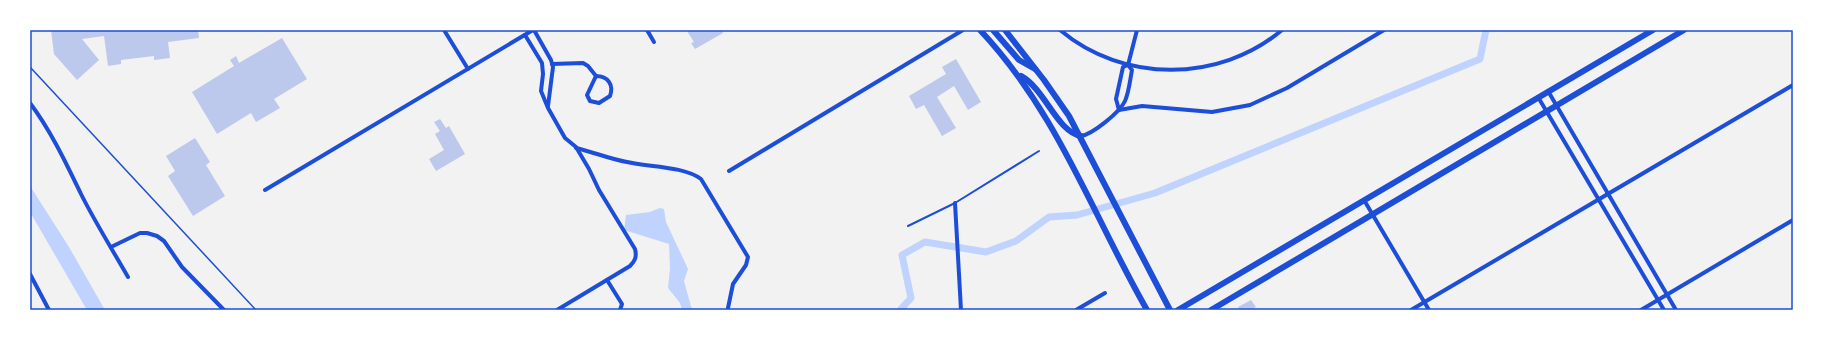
<svg xmlns="http://www.w3.org/2000/svg" width="1823" height="340" viewBox="0 0 1823 340" font-family="'Titillium Web',sans-serif">
<style>
.water{fill:#bfd3fe}
.lines{fill:none;stroke-linecap:round;stroke-linejoin:round}
.canal{stroke:#bfd3fe;stroke-width:7}
.building{fill:#bdc9ec}
.path{stroke:#1d4ed8;stroke-width:1.5}
.service{stroke:#1d4ed8;stroke-width:2}
.minor{stroke:#1d4ed8;stroke-width:4}
.primary{stroke:#1d4ed8;stroke-width:6}
.neatline{fill:none;stroke:#1d4ed8;stroke-width:1.5}
</style>
<rect width="100%" height="100%" fill="#f2f2f2"/>
<g class="water">
<path d="M30 186 69 247 105 310H87L30 212Z"/>
<path d="M660 208 664 209 666 222 688 269 684 281 692 310H682L680 303 668 288 670 268 669 244 624 230 626 215 650 212Z"/>
</g>
<g class="lines">
<path class="canal" d="M900 310 911 298 902 255 925 242 986 252 1016 241 1049 217 1077 215 1155 193 1480 59 1486 30"/>
</g>
<g class="building">
<path d="M51 30H198L199 38 168 42 170 58 154 60V56L121 60V64L108 66 104 36 82 39 99 60 77 80 54 54Z"/>
<path d="M689 30H722L723 33 695 49 691 43 694 42 687 31Z"/>
<path d="M282 38 307 79 274 99 280 108 256 122 251 113 217 134 192 92 234 66 230 60 236 56 239 63Z"/>
<path d="M956 59 981 102 968 110 954 86 937 97 956 128 942 136 924 105 916 109 909 96 946 74 942 67Z"/>
<path d="M440 119 446 128 449 126 465 154 436 171 429 159 444 150 435 134 440 131 434 122Z"/>
<path d="M195 138 210 162 206 165 225 196 193 216 168 176 175 171 166 156Z"/>
<path d="M1251 300 1256 307 1254 308 1255 310H1240L1238 307Z"/>
</g>
<g class="lines">
<path class="path" d="M30 67 256 310"/>
<path class="service" d="M908 226 955 203 1039 151"/>
<g class="minor">
<path d="M444 30 468 69"/>
<path d="M534 30 551 60 553 67 548 106"/>
<path d="M647 30 654 42"/>
<path d="M1060 30C1123 83 1219 83 1282 30"/>
<path d="M525 35 542 63 543 74 541 91 548 108 565 138 576 147 589 169 599 190 635 249C637 257 635 261 630 266L557 310"/>
<path d="M552 64 583 63 588 66 596 76"/>
<path d="M596 76C608 76 614 85 610 96L599 103 590 101 587 95Z"/>
<path d="M1548 91 1676 310"/>
<path d="M1538 97 1664 310"/>
<path d="M30 103C51 131 66 163 81 194 95 222 112 249 128 277"/>
<path d="M1119 110 1142 106 1212 112 1250 105 1287 88 1384 30"/>
<path d="M1119 110 1116 99 1123 67 1128 65"/>
<path d="M1081 136C1093 134 1120 112 1125 101 1129 92 1130 80 1132 70L1128 65 1137 30"/>
<path d="M576 148C593 152 610 159 627 162 648 167 684 166 701 179L748 257 746 265 733 284 728 308"/>
<path d="M729 171 963 30"/>
<path d="M265 190 533 30"/>
<path d="M1364 200 1429 310"/>
<path d="M955 203 961 310"/>
<path d="M111 247 140 233H147L157 236 164 241 182 267 224 310"/>
<path d="M30 274 49 310"/>
<path d="M607 280 622 304 620 310"/>
<path d="M1076 310 1105 293"/>
<path d="M1411 310 1793 85"/>
<path d="M1641 310 1793 220"/>
</g>
<g class="primary">
<path d="M980 30C1058 113 1092 214 1147 310"/>
<path d="M993 30 1019 60 1035 69"/>
<path d="M1005 30 1044 80 1069 116 1170 310"/>
<path d="M1021 76C1045 89 1057 132 1081 136"/>
<path d="M1178 310 1653 30"/>
<path d="M1211 310 1684 30"/>
</g>
</g>
<rect width="1823" height="340" fill="none" stroke="#ffffff" stroke-width="62"/>
<rect x="31" y="31" width="1761" height="278" class="neatline"/>
</svg>
